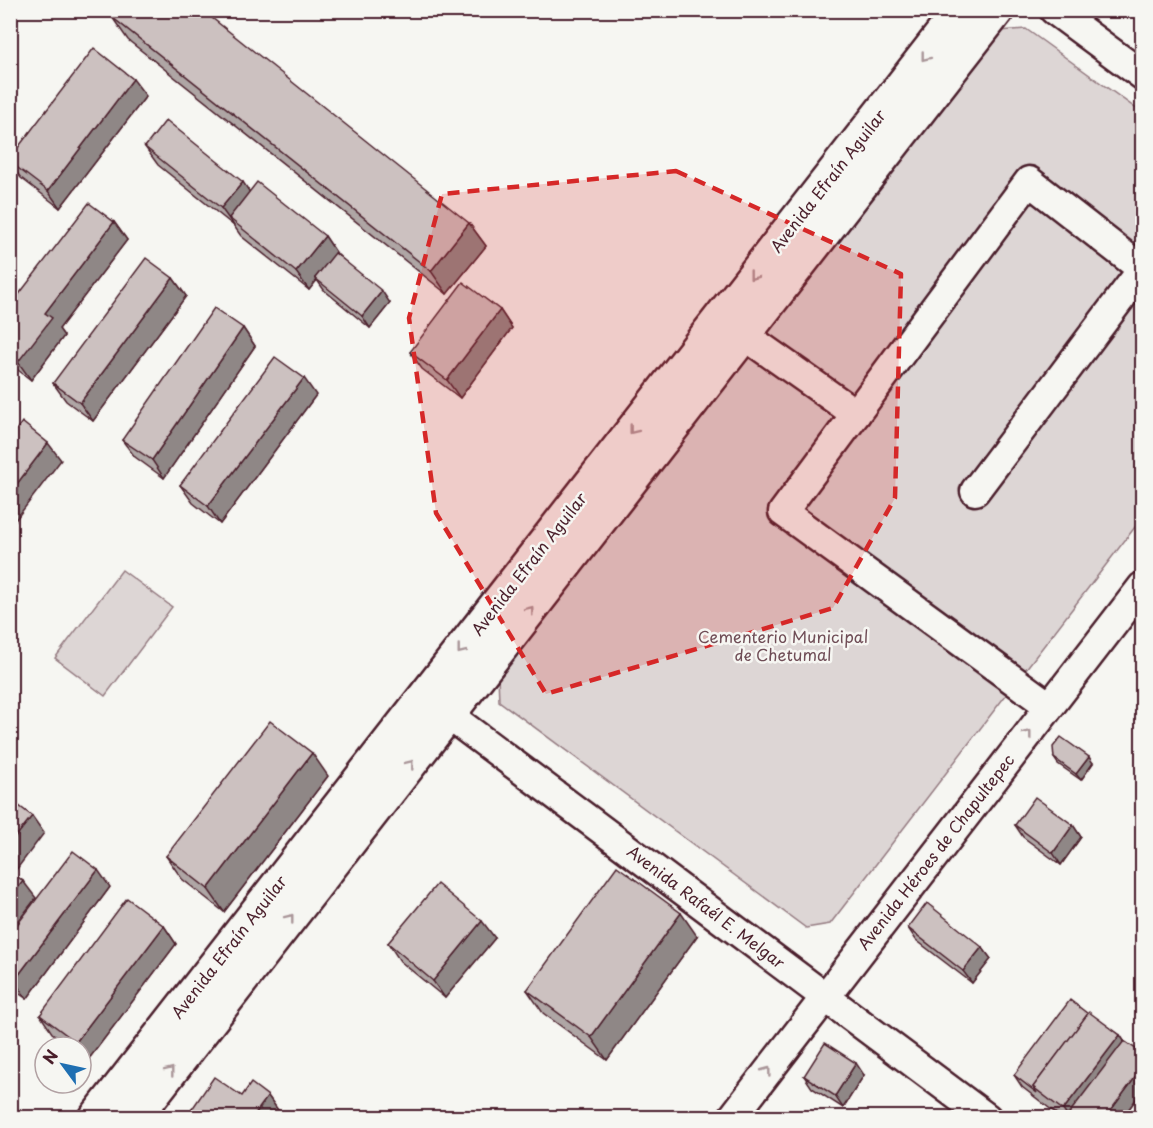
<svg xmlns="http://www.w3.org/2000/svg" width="1153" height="1128" viewBox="0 0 1153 1128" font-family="'Playpen Sans',sans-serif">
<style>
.green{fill:#ddd6d5;stroke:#947a80;stroke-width:1.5}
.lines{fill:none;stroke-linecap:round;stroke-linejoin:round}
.minor-casing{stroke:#4a1f2b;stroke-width:33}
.major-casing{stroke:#4a1f2b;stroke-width:38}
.minor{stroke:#f6f6f2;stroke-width:28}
.major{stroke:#f6f6f2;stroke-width:33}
.wall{fill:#afa6a5;stroke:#4a1f2b;stroke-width:1.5}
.shaded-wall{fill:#8f8786;stroke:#4a1f2b;stroke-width:1.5}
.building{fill:#ccc1c0;stroke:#4a1f2b;stroke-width:1.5}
.oneway{stroke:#a99598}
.marked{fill:#d62828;fill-opacity:0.2;stroke:#d62828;stroke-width:4.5;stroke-dasharray:12 8;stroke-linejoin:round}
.labels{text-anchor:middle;stroke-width:5;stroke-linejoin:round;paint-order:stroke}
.street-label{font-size:16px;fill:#4a1f2b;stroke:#f6f6f2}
.park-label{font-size:16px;fill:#6f4d56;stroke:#f6f6f2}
</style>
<rect width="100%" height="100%" fill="#f6f6f2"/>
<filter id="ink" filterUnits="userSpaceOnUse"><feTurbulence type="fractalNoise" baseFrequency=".0167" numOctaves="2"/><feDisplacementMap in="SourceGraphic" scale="12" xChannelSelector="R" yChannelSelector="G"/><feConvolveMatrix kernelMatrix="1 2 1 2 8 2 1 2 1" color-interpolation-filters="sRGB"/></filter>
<g filter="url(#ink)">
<g class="green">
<path d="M1026 29 1142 113V518L830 924 806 928 499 701 498 675 999 31Z"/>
<path d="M122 570 172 607 105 696 55 658Z"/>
</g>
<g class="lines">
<defs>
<g id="minor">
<path d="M1054 10 1142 75"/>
<path d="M727 323 856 414"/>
<path d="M975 491 1142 270"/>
<path d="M431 702 987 1118"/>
<path d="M1049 706 783 512 1029 181 1142 269"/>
<path d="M732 1118 1142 587"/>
</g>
<g id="major">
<path d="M96 1118 961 10"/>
<path d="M134 1118 997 10"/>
</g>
</defs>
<use href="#minor" class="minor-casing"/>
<use href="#major" class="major-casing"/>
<use href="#minor" class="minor"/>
<use href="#major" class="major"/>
</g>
<g class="wall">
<path d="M112 17 469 223 486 246 447 294 128 40Z"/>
<path d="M146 96 60 208 21 178 10 164V158Z"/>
<path d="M145 147 250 192 325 236 337 254 390 303 370 328 324 290 317 280 309 290 241 236 234 226 158 165Z"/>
<path d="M114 222 127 240 59 329 64 336 31 380 10 364V306Z"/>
<path d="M173 278 186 296 93 421 66 401 53 383Z"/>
<path d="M500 310 512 328 460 398 422 369 410 352Z"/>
<path d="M243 328 255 346 164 478 135 457 122 440Z"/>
<path d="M316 395 220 524 193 503 180 485Z"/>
<path d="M1054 758 1093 763 1081 780 1058 764Z"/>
<path d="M328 776 224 912 182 879 166 856Z"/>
<path d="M1015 825H1073L1081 837 1061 865 1023 837Z"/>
<path d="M110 887 27 999 10 987V934Z"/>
<path d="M164 926 176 944 88 1060 81 1055V1047H71L52 1033 40 1015Z"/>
<path d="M908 928 982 947 991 959 972 983 916 940Z"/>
<path d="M697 936 607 1060 543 1013 527 990Z"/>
<path d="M495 938 445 998 400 961 388 943Z"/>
<path d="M1088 1014 1120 1035 1124 1041 1143 1054V1090L1122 1118H1062L1022 1087 1014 1075Z"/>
<path d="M864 1075 843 1108 812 1088 804 1076Z"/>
<path d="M242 1096H268L280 1113 277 1118H198L192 1109Z"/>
</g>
<g class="shaded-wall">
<path d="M133 79 146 96 60 208 48 191Z"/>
<path d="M243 182 255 200 229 218 234 226 221 208Z"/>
<path d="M114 222 127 240 59 329 64 336 31 380 18 362 45 313Z"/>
<path d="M469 223 486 246 447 294 431 271Z"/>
<path d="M325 236 337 254 315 278 317 280 309 290 296 272Z"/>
<path d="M173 278 186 296 93 421 80 403Z"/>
<path d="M382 291 390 303 370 328 362 316Z"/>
<path d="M500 310 512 328 460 398 447 380Z"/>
<path d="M243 328 255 346 164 478 152 460Z"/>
<path d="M304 378 316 395 220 524 208 506Z"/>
<path d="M48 443 61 460 10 527V493Z"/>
<path d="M312 753 328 776 224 912 208 889Z"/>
<path d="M1089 757 1093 763 1081 780 1076 774Z"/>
<path d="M32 816 44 833 10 878V844Z"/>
<path d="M1073 825 1081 837 1061 865 1053 853Z"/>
<path d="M98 870 110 887 27 999 14 981Z"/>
<path d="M23 881 36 898 16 924 10 917V898Z"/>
<path d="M681 913 697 936 607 1060 591 1037Z"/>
<path d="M482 921 495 938 445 998 433 981Z"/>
<path d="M164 926 176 944 88 1060 81 1050V1047H79L76 1042Z"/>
<path d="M982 947 991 959 972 983 963 971Z"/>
<path d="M1120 1035 1132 1053 1067 1116 1063 1110Z"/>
<path d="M856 1063 864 1075 843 1108 835 1096Z"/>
<path d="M1143 1067V1090L1122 1118H1105Z"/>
<path d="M268 1096 280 1113 277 1118H252Z"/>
</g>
<g class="building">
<path d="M117 10H202L469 223 431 271 112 17Z"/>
<path d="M94 48 133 79 48 191 10 162V158Z"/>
<path d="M166 120 243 182 221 208 145 147Z"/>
<path d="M257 182 325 236 296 272 229 218Z"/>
<path d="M89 203 114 222 45 313 52 318 18 362 10 356V306Z"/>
<path d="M335 253 382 291 362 316 315 278Z"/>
<path d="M146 258 173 278 80 403 53 383Z"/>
<path d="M463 282 500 310 447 380 410 352Z"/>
<path d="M214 308 243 328 152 460 122 440Z"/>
<path d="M275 357 304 378 208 506 180 485Z"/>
<path d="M22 422 48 443 10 493V438Z"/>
<path d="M270 721 312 753 208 889 166 856Z"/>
<path d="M1061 737 1089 757 1076 774 1054 758 1053 747Z"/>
<path d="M1035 797 1073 825 1053 853 1015 825Z"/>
<path d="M10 799 32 816 10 844Z"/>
<path d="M73 851 98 870 14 981 10 979V934Z"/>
<path d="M617 866 681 913 591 1037 527 990Z"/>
<path d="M10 871 23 881 10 898Z"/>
<path d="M437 884 482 921 433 981 388 943Z"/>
<path d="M127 898 164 926 76 1042 40 1015Z"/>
<path d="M927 903 982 947 963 971 908 928Z"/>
<path d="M1070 1000 1088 1014 1033 1087 1037 1093 1014 1075Z"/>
<path d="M1089 1012 1120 1035 1063 1110 1033 1087Z"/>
<path d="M1124 1041 1143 1054V1067L1105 1118H1069L1067 1116Z"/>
<path d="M825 1043 856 1063 835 1096 804 1076Z"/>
<path d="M214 1077 242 1096 251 1083 268 1096 252 1118H205L192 1109Z"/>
</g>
<defs><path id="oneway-chevron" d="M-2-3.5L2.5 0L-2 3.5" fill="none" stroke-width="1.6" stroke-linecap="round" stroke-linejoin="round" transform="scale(1.5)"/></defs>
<g class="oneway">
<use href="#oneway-chevron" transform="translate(925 57) rotate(128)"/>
<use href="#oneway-chevron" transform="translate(753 276) rotate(128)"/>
<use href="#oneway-chevron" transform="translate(633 430) rotate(128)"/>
<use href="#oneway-chevron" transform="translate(530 610) rotate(-52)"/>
<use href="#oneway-chevron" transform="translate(461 650) rotate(128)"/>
<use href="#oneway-chevron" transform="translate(1028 734) rotate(-52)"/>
<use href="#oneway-chevron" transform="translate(410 764) rotate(-52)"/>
<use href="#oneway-chevron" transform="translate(290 918) rotate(-52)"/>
<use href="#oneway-chevron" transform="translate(170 1071) rotate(-52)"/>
<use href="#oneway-chevron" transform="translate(767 1071) rotate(-53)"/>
</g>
</g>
<path class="marked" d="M676 171 901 274 895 498 833 608 546 694 436 513 409 318 442 194Z"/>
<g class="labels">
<g class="street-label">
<text transform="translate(828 181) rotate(-52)" y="6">Avenida Efraín Aguilar</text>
<text transform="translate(529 564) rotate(-52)" y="6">Avenida Efraín Aguilar</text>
<text transform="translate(936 852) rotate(-52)" y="6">Avenida Héroes de Chapultepec</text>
<text transform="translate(706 907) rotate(37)" y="6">Avenida Rafaél E. Melgar</text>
<text transform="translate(229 947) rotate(-52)" y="6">Avenida Efraín Aguilar</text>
</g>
<g class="park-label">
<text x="783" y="643">Cementerio Municipal<tspan x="783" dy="18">de Chetumal</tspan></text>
</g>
</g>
<rect width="1153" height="1128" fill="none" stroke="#f6f6f2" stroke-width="36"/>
<rect x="18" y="18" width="1117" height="1092" fill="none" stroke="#4a1f2b" stroke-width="2" filter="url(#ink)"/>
<g transform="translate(63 1065) rotate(303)"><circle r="28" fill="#f6f6f2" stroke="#b1a0a2" stroke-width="1.5"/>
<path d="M0-4.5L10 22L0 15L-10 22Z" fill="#1f6fb2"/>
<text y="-9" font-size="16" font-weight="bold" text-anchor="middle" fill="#4a1f2b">N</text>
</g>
</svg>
